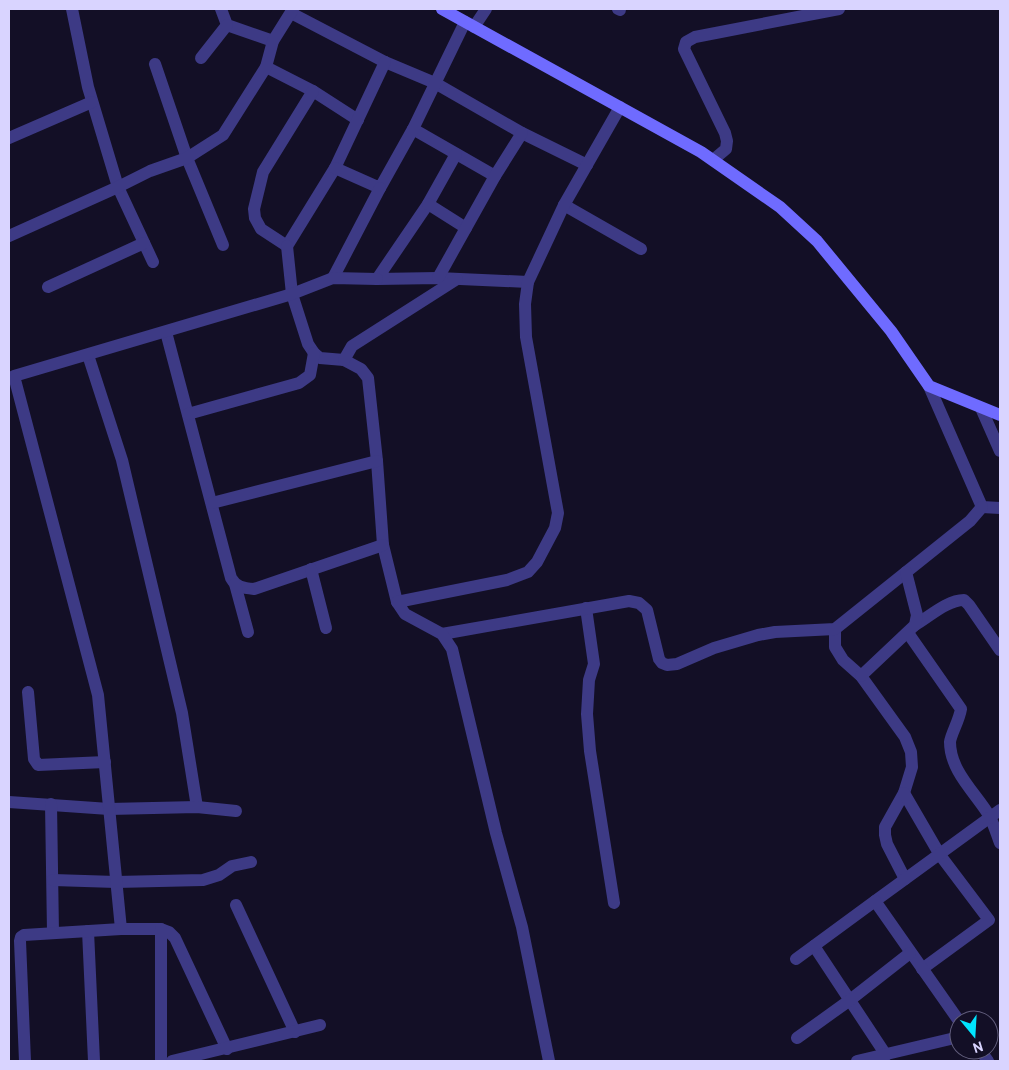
<svg xmlns="http://www.w3.org/2000/svg" width="1009" height="1070" viewBox="0 0 1009 1070" font-family="Overpass,sans-serif">
<style>
.lines{fill:none;stroke-linecap:round;stroke-linejoin:round}
.street{stroke:#3d3a85;stroke-width:12}
.secondary{stroke:#6f6bff;stroke-width:12}
</style>
<rect width="100%" height="100%" fill="#130f26"/>
<g class="lines">
<g class="street">
<path d="M72 9 88 87 118 187 153 262"/>
<path d="M221 9 227 25 273 41"/>
<path d="M618 9 620 10"/>
<path d="M291 13 385 62 435 83 522 133 587 165"/>
<path d="M474 27 486 9"/>
<path d="M201 58 227 25"/>
<path d="M155 64 187 158 223 245"/>
<path d="M266 67 313 91 358 120"/>
<path d="M313 91 263 172 254 209 255 218 261 229 287 246 335 168 385 62"/>
<path d="M413 129 495 176"/>
<path d="M9 138 92 102"/>
<path d="M456 154 428 204 377 279 438 278 528 282"/>
<path d="M713 160 726 149 727 141 725 133 684 49 686 42 695 37 839 9"/>
<path d="M335 168 380 188 413 129 465 22"/>
<path d="M428 204 466 228"/>
<path d="M564 205 641 249"/>
<path d="M9 236 118 187 150 171 187 158 223 135 266 67 273 41 293 9"/>
<path d="M287 246 292 294 308 344 314 353 320 358 344 360 361 369 368 378 377 461 383 545 397 602"/>
<path d="M333 278 380 188"/>
<path d="M438 278 495 176 522 133"/>
<path d="M48 287 144 243"/>
<path d="M166 332 231 578C236 587 243 588 254 589L383 545"/>
<path d="M88 355 122 460 182 713 197 807"/>
<path d="M344 360 352 346 457 279"/>
<path d="M929 386 982 507 1000 508"/>
<path d="M981 408 1000 451"/>
<path d="M188 414 299 383 310 375 314 353"/>
<path d="M212 503 377 461"/>
<path d="M311 569 326 628"/>
<path d="M235 584 248 632"/>
<path d="M586 608 594 664 589 680 587 714 590 751 614 903"/>
<path d="M915 625C929 617 947 600 964 600L969 605 1000 650"/>
<path d="M835 629V647L843 660 861 676 905 737 911 752 912 767 904 793 885 827V835L887 844 905 879"/>
<path d="M908 633 961 709C959 721 951 734 950 742 950 772 977 794 990 817 994 825 997 835 1000 843"/>
<path d="M442 634 629 601 639 603 647 610 659 659 662 663 667 665 677 664 714 648 758 635 775 632 835 629 970 521 982 507"/>
<path d="M861 676 915 625 917 615 906 572"/>
<path d="M28 692 34 759 38 765 105 762"/>
<path d="M904 793 940 855 989 920 922 969"/>
<path d="M9 802 109 809 197 807 236 811"/>
<path d="M51 804 53 933"/>
<path d="M53 880 116 882 203 880 219 875 232 866 251 862"/>
<path d="M875 901 1000 810"/>
<path d="M236 905 295 1032"/>
<path d="M121 929 98 695 14 376 292 294 333 278 377 279"/>
<path d="M88 931 94 1061"/>
<path d="M814 946 886 1055 880 1061"/>
<path d="M796 959 875 901 959 1021"/>
<path d="M797 1038 850 1000 910 953"/>
<path d="M980 1050 988 1061"/>
<path d="M25 1061 20 941 21 937 24 935 121 929H161L169 932 175 938 227 1049"/>
<path d="M161 1061V929"/>
<path d="M172 1061 320 1025"/>
<path d="M549 1061 522 927 496 833 452 649 442 634 405 614 397 602 507 580 528 572 537 562 555 528 558 513 526 337 525 304 528 282 564 205 620 107"/>
<path d="M857 1061 959 1037"/>
</g>
<path class="secondary" d="M442 9 701 152 780 207 817 241 891 331 929 386 1000 415"/>
</g>
<rect width="1009" height="1070" fill="none" stroke="#d9d4ff" stroke-width="20"/>
<g transform="translate(974 1035) rotate(162)"><circle r="24" fill="#130f26" stroke="#625e7d"/>
<path d="M0-4L9 19L0 12L-9 19Z" fill="#00e5ff"/>
<text y="-8" font-size="14" font-weight="bold" text-anchor="middle" fill="#d9d4ff">N</text>
</g>
</svg>
